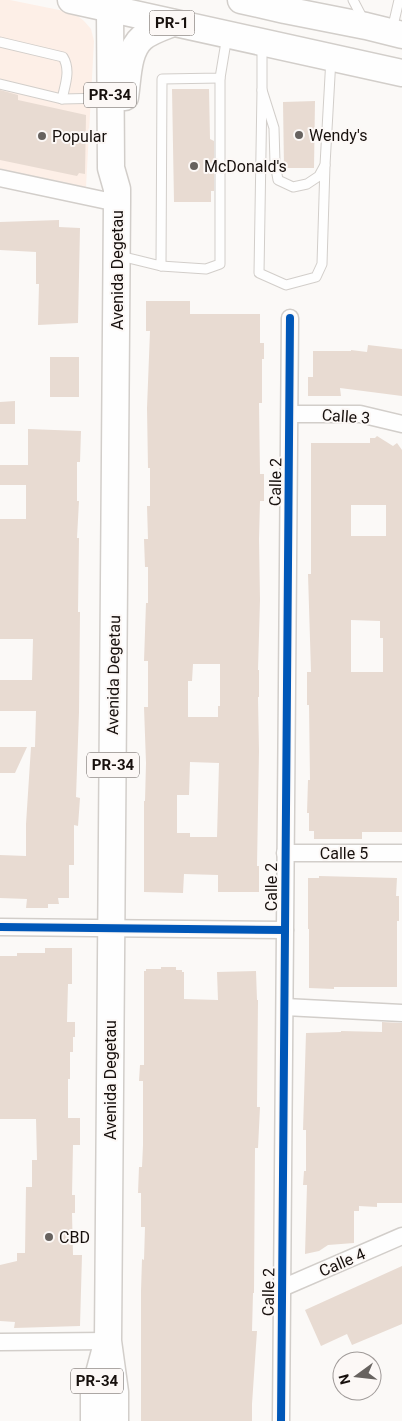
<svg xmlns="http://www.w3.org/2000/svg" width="402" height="1421" viewBox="0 0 402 1421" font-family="Roboto,sans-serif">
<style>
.built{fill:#fdefe7}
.building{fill:#e8dbd2;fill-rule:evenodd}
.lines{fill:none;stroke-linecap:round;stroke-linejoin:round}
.service-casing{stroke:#d2ceca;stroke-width:11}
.minor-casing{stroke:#d2ceca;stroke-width:19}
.primary-casing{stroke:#d2ceca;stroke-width:29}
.service{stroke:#fefefe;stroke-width:9}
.minor{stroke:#fefefe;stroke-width:16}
.primary{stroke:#fefefe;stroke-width:26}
.cycleway-casing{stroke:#fcf8f6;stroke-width:11}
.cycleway{stroke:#0057b8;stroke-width:8}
.poi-dot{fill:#67625f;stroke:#fcf8f6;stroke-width:2}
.labels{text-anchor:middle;stroke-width:4;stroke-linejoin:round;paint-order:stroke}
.shield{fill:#fcf8f6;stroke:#5c5653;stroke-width:1}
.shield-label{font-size:15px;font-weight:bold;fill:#17100d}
.poi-label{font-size:16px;fill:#17100d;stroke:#fcf8f6;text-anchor:start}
.street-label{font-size:16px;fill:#17100d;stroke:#fcf8f6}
</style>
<rect width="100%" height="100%" fill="#fbf9f7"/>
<path class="built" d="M0 0H10L74 13 84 21 91 29 94 41 86 187 0 169Z"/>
<g class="building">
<path d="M172 89H209L210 139 214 141V191H211V202H174Z"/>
<path d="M0 90 18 95V100L86 115 85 174 79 173 77 176 0 160Z"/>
<path d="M315 101 314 168H284L283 102Z"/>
<path d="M59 220V227L80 228 78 323 38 325 39 284H36V252L0 250V222Z"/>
<path d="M146 301H190V314H260V343H264V359H262V403H259L260 474H264V501H260L259 539 260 600 258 670H259V697H258L259 751 257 866H259V892H218V875L184 874 183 893 144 892V801H145L146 763 144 707H148V661H144L146 603H148V567H145L144 539H148L147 506H150V468H148L147 408 150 331H146ZM193 664H220V706H218V717H188V681H192ZM190 762 219 763 217 837H190V833H177V795H189Z"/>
<path d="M368 345 402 349V396L340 388 341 396H308V377H313V351H351V350L367 352Z"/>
<rect x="50" y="357" width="29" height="40"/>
<path d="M15 401V424H0V402Z"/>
<path d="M28 429 81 431 80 462H77V501H79L77 538H79L78 612H80L79 712 76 797 80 798 78 826 74 825V865H69V898H58L59 904H48V908H26L27 899 0 898V855L26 856V824L31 747H35L36 711H0V680H32L33 639H0V519H26V485H0V465H28Z"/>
<path d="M377 436 393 446 397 443 402 450V832H362V839H314V831H309V813H307L308 780H310L309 705H307V672H311L308 574H311V443H370V438H375ZM351 505H386V536H351ZM351 620 380 621V638H383V672H351Z"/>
<path d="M0 747H27L15 773H0Z"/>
<path d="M319 876 397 878 396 896H399V921H397V987H334V989L309 988V929H308V878H319Z"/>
<path d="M45 948H72V984H68L67 1022H75V1037H73V1052H70V1079H68V1118H80V1145H73L72 1195H75V1213H72L73 1255H82L80 1326 14 1328 15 1322 0 1321V1265L17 1261V1253H25L26 1187H32V1160H37L36 1119H0V956H17V953H45Z"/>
<path d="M161 967H176V970H182V972H184V999L218 1000 217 972 256 971 257 1000H258L257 1107H260L258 1148H255L254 1293H253L252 1331H257L252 1404V1421H141V1291L142 1259 144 1260 145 1227H141V1193H138L139 1167H142L143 1145V1081H139L140 1065H144V971H146V969H161Z"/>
<path d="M382 1022 402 1023V1203H377V1207L359 1206V1211H354V1243L328 1245 319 1251 305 1254 307 1185H303L304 1171H306V1130H303L306 1033 341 1032V1031L382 1032Z"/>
<path d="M402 1266V1324L352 1345 347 1334 321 1346 305 1310Z"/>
</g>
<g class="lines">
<defs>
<g id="service">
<path d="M353 0 364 21"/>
<path d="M392 30 399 0"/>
<path d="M0 42 63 57C71 70 65 85 62 99"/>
<path d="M262 45V90L274 128 275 163 278 180 293 187 307 184 319 176 325 165 331 58"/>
<path d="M0 84 62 99 107 98"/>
<path d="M262 90 259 273 286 285 316 277 322 264 325 165"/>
<path d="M120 256 161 266 162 79 220 78 227 36"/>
<path d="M161 266 206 269 220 264V78"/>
</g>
<g id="minor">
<path d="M0 178 117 203"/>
<path d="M290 414H360L402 424"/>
<path d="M285 853H402"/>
<path d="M0 927 285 930"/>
<path d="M285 1007 402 1013"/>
<path d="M282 1288 402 1236"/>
<path d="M0 1342 108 1341"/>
<path d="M281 1421 290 318"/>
</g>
<g id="primary">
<path d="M71 0 402 73"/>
<path d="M114 0 110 9 111 168 117 189V203L108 1341 115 1392V1421"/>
<path d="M241 0 285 10 366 26 402 35"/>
<path d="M125 97C128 79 127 51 142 38 150 31 163 27 173 23"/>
<path d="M94 1421V1392L105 1351"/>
</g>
</defs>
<use href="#service" class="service-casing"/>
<use href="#minor" class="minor-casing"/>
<use href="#primary" class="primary-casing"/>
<use href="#service" class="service"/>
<use href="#minor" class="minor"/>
<use href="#primary" class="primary"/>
<defs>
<g id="cycleway">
<path d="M0 927 285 930"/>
<path d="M281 1421 290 318"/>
</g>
</defs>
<use href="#cycleway" class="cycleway-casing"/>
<use href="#cycleway" class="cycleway"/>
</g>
<g class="poi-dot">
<circle cx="299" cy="135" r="5"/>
<circle cx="42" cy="136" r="5"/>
<circle cx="194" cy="166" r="5"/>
<circle cx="49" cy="1237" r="5"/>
</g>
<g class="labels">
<g class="shield">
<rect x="149.5" y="10.5" width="45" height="25" rx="4"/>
<rect x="84" y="82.5" width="52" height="25" rx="4"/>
<rect x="87" y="752.5" width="52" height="25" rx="4"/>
<rect x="71" y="1368.5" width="52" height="25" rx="4"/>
</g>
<g class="shield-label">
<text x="172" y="28">PR-1</text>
<text x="110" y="100">PR-34</text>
<text x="113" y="770">PR-34</text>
<text x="97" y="1386">PR-34</text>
</g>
<g class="poi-label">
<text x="309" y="141">Wendy's</text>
<text x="52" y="142">Popular</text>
<text x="204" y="172">McDonald's</text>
<text x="59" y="1243">CBD</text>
</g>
<g class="street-label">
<text transform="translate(117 270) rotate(-90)" y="6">Avenida Degetau</text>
<text transform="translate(346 416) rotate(4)" y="6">Calle 3</text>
<text transform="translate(275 482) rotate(-89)" y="6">Calle 2</text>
<text transform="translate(113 675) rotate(-89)" y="6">Avenida Degetau</text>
<text x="344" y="859">Calle 5</text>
<text transform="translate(271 887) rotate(-90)" y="6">Calle 2</text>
<text transform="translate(110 1080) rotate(-90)" y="6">Avenida Degetau</text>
<text transform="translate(342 1262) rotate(-23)" y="6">Calle 4</text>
<text transform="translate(268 1292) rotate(-89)" y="6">Calle 2</text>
</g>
</g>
<g transform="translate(357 1376) rotate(255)"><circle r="24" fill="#fcf8f6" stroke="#a09b99"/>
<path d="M0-4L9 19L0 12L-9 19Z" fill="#67625f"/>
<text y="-8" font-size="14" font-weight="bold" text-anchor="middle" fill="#17100d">N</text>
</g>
</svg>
